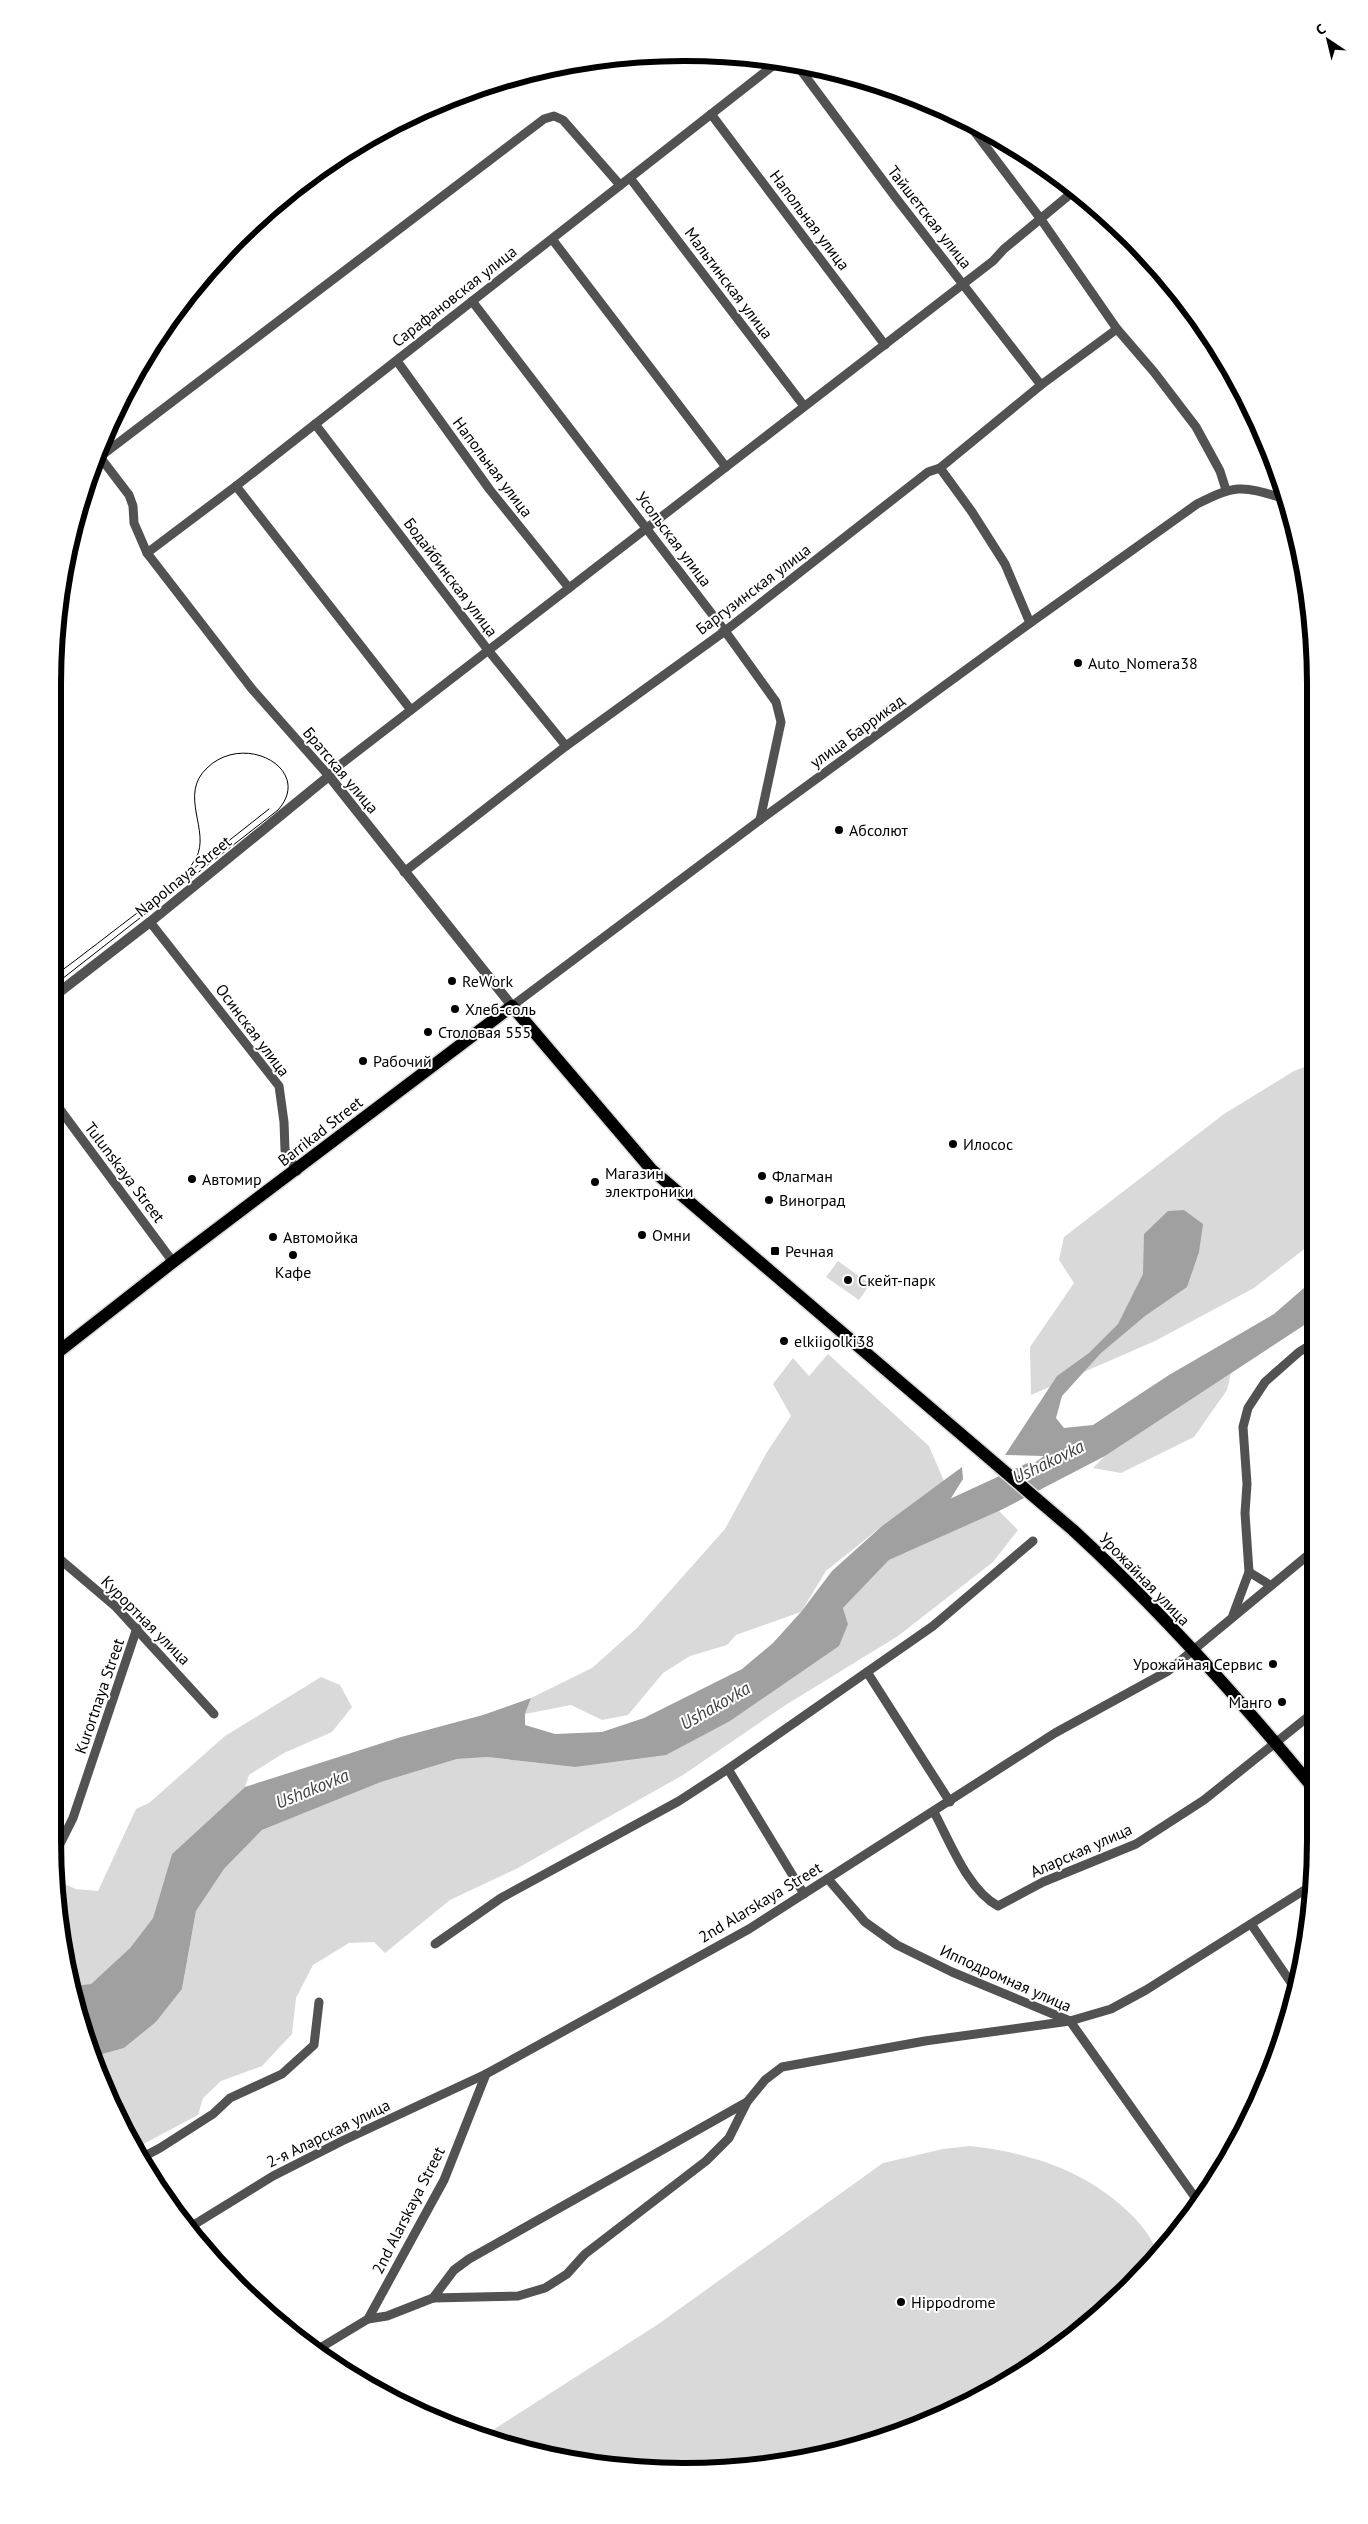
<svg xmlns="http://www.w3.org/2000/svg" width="1368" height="2524" viewBox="0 0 1368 2524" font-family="'PT Sans',sans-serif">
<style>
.green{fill:#d9d9d9}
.water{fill:#a0a0a0}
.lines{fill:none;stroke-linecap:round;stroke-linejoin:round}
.river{stroke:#a0a0a0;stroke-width:19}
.primary-casing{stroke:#dbdbdb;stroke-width:15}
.minor{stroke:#525252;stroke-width:9}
.tertiary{stroke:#525252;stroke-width:10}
.primary{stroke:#000;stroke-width:12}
.tram{stroke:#000;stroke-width:1}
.poi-dot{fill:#000;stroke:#fff;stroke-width:2}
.labels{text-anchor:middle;stroke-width:4;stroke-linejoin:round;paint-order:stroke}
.street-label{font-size:16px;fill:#000;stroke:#fff}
.poi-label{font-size:16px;fill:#000;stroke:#fff;text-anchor:start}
.water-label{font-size:18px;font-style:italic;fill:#414141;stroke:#fff}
.rim{fill:none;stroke:#000;stroke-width:6}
</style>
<rect width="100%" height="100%" fill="#fff"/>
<g class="green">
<path d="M1312 1064V1243L1254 1288 1155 1341 1031 1395 1030 1347 1074 1283 1059 1260 1064 1237 1224 1114 1294 1071Z"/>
<path d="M838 1261 870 1284 859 1300 826 1277Z"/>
<path d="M828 1354 929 1446 944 1481 882 1526 826 1571 801 1612 736 1635 727 1645 690 1656 663 1673 628 1715 602 1720 571 1705 525 1714 531 1698 592 1668 637 1628 725 1529 767 1452 791 1416 773 1384 793 1358 809 1376Z"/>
<path d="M1231 1373 1227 1390 1194 1437 1121 1473 1093 1468 1105 1456Z"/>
<path d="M999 1511 1018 1530 993 1562 898 1636 784 1706 683 1775 516 1869 450 1900 385 1953 374 1942 349 1943 313 1965 296 1998 292 2034 262 2066 221 2081 203 2098 198 2115 134 2149 92 2057 124 2048 156 2022 182 1989 196 1911 224 1869 262 1830 381 1782 457 1759 487 1757 575 1767 848 1624 843 1608 889 1560Z"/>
<path d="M321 1677 340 1685 352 1707 332 1732 284 1753 249 1775 245 1787 172 1854 153 1918 130 1948 91 1984 71 1986 65 1963 57 1881 76 1889 98 1891 136 1809 149 1803 225 1736Z"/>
<path d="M970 2146C1034 2153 1096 2174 1140 2224 1147 2232 1153 2243 1159 2253L1101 2315 1035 2365 926 2423 847 2450 726 2470H642L521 2450 482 2437 657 2325 883 2163 943 2149Z"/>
</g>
<path class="water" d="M1184 1210 1203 1224 1199 1252 1187 1287 1145 1316 1101 1353 1062 1396 1056 1418 1064 1428 1093 1425 1169 1375 1274 1314 1312 1281V1320L1105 1456 999 1511 889 1560 843 1608 848 1624 839 1646 730 1721 666 1755 575 1767 487 1757 457 1759 381 1782 262 1830 224 1869 196 1911 182 1989 156 2022 124 2048 92 2057 86 2043 71 1986 91 1984 130 1948 153 1918 172 1854 245 1787 401 1737 483 1715 531 1698 525 1714V1725L555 1734 602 1732 644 1718 742 1669 773 1643 801 1612 832 1571 882 1526 962 1467 963 1479 948 1503 950 1517 1007 1489 1025 1470 1044 1456 1005 1455 1057 1376 1089 1353 1118 1324 1143 1274 1144 1234 1168 1211Z"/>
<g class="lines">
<path class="river" d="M927 1520 1031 1472"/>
<defs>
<path id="primary" d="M53 1356 173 1262 512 1006 651 1169 1073 1530C1159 1609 1239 1698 1314 1789"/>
</defs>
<use href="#primary" class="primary-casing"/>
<g class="minor">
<path d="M797 65 896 198 1041 385"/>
<path d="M711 114 885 345"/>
<path d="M968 123 1040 218 1117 329 1154 372 1196 427 1220 471 1226 490"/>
<path d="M630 178 804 406"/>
<path d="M552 239 726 467"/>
<path d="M472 301 725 631 776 702 781 722 760 820"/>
<path d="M397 361 490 490 569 588"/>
<path d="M315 424 488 650 566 746"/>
<path d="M101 456 544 119 554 116 563 120 620 185"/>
<path d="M100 457 129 495 133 506 134 523 147 553 252 689 329 776 341 764 993 261 1004 249 1074 191"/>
<path d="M940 468 972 512 1005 564 1030 623"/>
<path d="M236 486 411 710"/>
<path d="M147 553 236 486 779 61"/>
<path d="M404 872 566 746 725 631 928 472 940 468 1041 385 1117 329"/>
<path d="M150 922 279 1086 284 1122 285 1150 297 1171"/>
<path d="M512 1006 760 820 1030 623 1197 504C1235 485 1241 485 1282 498"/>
<path d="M53 1100 173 1262"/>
<path d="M53 1551 62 1561 115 1606 214 1714"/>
<path d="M1249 1572 1270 1585"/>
<path d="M1233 1615 1249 1572 1245 1513 1247 1484 1243 1427 1248 1408 1265 1382 1299 1352 1312 1344"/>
<path d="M867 1672 950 1802"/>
<path d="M728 1769 804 1894"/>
<path d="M934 1812C950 1842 968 1890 998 1906L1043 1882 1136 1844 1204 1800 1314 1712"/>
<path d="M54 1856 73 1818 137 1628"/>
<path d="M828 1879 865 1922 897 1945 952 1972 1070 2021 1199 2203"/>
<path d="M1251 1924 1296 1990"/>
<path d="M435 1944 501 1898 679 1801 728 1769 933 1626 1033 1541"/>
<path d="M139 2159 160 2148 213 2114 230 2098 282 2074 314 2045 319 2002"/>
<path d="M187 2229 273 2176 342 2141 486 2074 749 1929 1055 1733 1168 1671 1313 1551"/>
<path d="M433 2298 454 2270 469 2259 747 2102 765 2080 782 2067 925 2041 1070 2021 1111 2009 1146 1990 1314 1884"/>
<path d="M368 2319 387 2316 433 2298 518 2296 545 2288 567 2274 585 2254 706 2161 729 2138 747 2102"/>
<path d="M315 2351 368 2319 444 2180 486 2074"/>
</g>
<path class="tertiary" d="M53 997 150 922 329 776 512 1006"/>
<use href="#primary" class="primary"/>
<g class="tram">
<path d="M193 869 269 809"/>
<path d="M53 986 278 810C314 770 245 731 207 768 178 795 211 831 196 858 184 880 160 895 141 910 112 932 83 955 53 977"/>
</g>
</g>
<g class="poi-dot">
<circle cx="1078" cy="663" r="5"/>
<circle cx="839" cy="830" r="5"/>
<circle cx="452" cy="981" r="5"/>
<circle cx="455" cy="1009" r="5"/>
<circle cx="428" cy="1032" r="5"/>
<circle cx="363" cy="1061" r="5"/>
<circle cx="953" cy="1144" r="5"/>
<circle cx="762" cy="1176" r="5"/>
<circle cx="192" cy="1179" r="5"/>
<circle cx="595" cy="1182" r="5"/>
<circle cx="769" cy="1200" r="5"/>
<circle cx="642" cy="1235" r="5"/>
<circle cx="273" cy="1237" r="5"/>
<rect x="770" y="1246" width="10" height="10" rx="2.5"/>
<circle cx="293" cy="1255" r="5"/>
<circle cx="848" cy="1280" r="5"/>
<circle cx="784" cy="1341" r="5"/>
<circle cx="1273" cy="1664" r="5"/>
<circle cx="1282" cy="1702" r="5"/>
<circle cx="901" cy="2302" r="5"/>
</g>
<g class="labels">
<g class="street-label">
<text transform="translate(930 217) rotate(52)" y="6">Тайшетская улица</text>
<text transform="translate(810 220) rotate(53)" y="6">Напольная улица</text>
<text transform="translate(729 283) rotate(53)" y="6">Мальтинская улица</text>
<text transform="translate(454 296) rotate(-38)" y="6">Сарафановская улица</text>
<text transform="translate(493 467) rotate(53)" y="6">Напольная улица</text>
<text transform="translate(674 539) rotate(53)" y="6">Усольская улица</text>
<text transform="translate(451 577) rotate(53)" y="6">Бодайбинская улица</text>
<text transform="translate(753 589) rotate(-37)" y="6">Баргузинская улица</text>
<text transform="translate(857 731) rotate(-36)" y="6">улица Баррикад</text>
<text transform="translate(341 770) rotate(50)" y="6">Братская улица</text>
<text transform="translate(183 876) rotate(-39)" y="6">Napolnaya Street</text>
<text transform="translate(253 1030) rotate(53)" y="6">Осинская улица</text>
<text transform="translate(320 1131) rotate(-38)" y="6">Barrikad Street</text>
<text transform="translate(125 1172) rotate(53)" y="6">Tulunskaya Street</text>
<text transform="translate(1145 1579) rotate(46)" y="6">Урожайная улица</text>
<text transform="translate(146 1620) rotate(45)" y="6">Курортная улица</text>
<text transform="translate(99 1696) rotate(-71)" y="6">Kurortnaya Street</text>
<text transform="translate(1081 1850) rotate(-24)" y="6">Аларская улица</text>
<text transform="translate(760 1902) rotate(-31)" y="6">2nd Alarskaya Street</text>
<text transform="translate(1006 1978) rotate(24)" y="6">Ипподромная улица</text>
<text transform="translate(328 2133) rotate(-26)" y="6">2-я Аларская улица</text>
<text transform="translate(408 2210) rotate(-63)" y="6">2nd Alarskaya Street</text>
</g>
<g class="poi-label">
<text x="1088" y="669">Auto_Nomera38</text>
<text x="849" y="836">Абсолют</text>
<text x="462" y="987">ReWork</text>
<text x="465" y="1015">Хлеб-соль</text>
<text x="438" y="1038">Столовая 555</text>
<text x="373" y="1067">Рабочий</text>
<text x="963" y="1150">Илосос</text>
<text x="605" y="1179">Магазин<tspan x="605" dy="18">электроники</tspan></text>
<text x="772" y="1182">Флагман</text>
<text x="202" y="1185">Автомир</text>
<text x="779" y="1206">Виноград</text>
<text x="652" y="1241">Омни</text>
<text x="283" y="1243">Автомойка</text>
<text x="785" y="1257">Речная</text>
<text x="293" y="1278" text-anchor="middle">Кафе</text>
<text x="858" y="1286">Скейт-парк</text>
<text x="794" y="1347">elkiigolki38</text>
<text x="1263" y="1670" text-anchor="end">Урожайная Сервис</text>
<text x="1272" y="1708" text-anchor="end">Манго</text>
<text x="911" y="2308">Hippodrome</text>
</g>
<g class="water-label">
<text transform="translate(1048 1462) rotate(-26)" y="6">Ushakovka</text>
<text transform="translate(715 1706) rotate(-30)" y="6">Ushakovka</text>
<text transform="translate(312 1789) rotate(-22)" y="6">Ushakovka</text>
</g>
</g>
<path d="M0 0H1368V2524H0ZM684 61H684A623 623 0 0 1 1307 684V1840A623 623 0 0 1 684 2463H684A623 623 0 0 1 61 1840V684A623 623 0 0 1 684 61Z" fill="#fff" fill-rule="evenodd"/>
<path class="rim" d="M684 61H684A623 623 0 0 1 1307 684V1840A623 623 0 0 1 684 2463H684A623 623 0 0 1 61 1840V684A623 623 0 0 1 684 61Z"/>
<g transform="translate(1328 40) rotate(325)" stroke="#ffffff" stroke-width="4" paint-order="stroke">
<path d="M0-4L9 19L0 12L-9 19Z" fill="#000000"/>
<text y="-8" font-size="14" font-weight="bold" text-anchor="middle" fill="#000000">С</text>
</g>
</svg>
